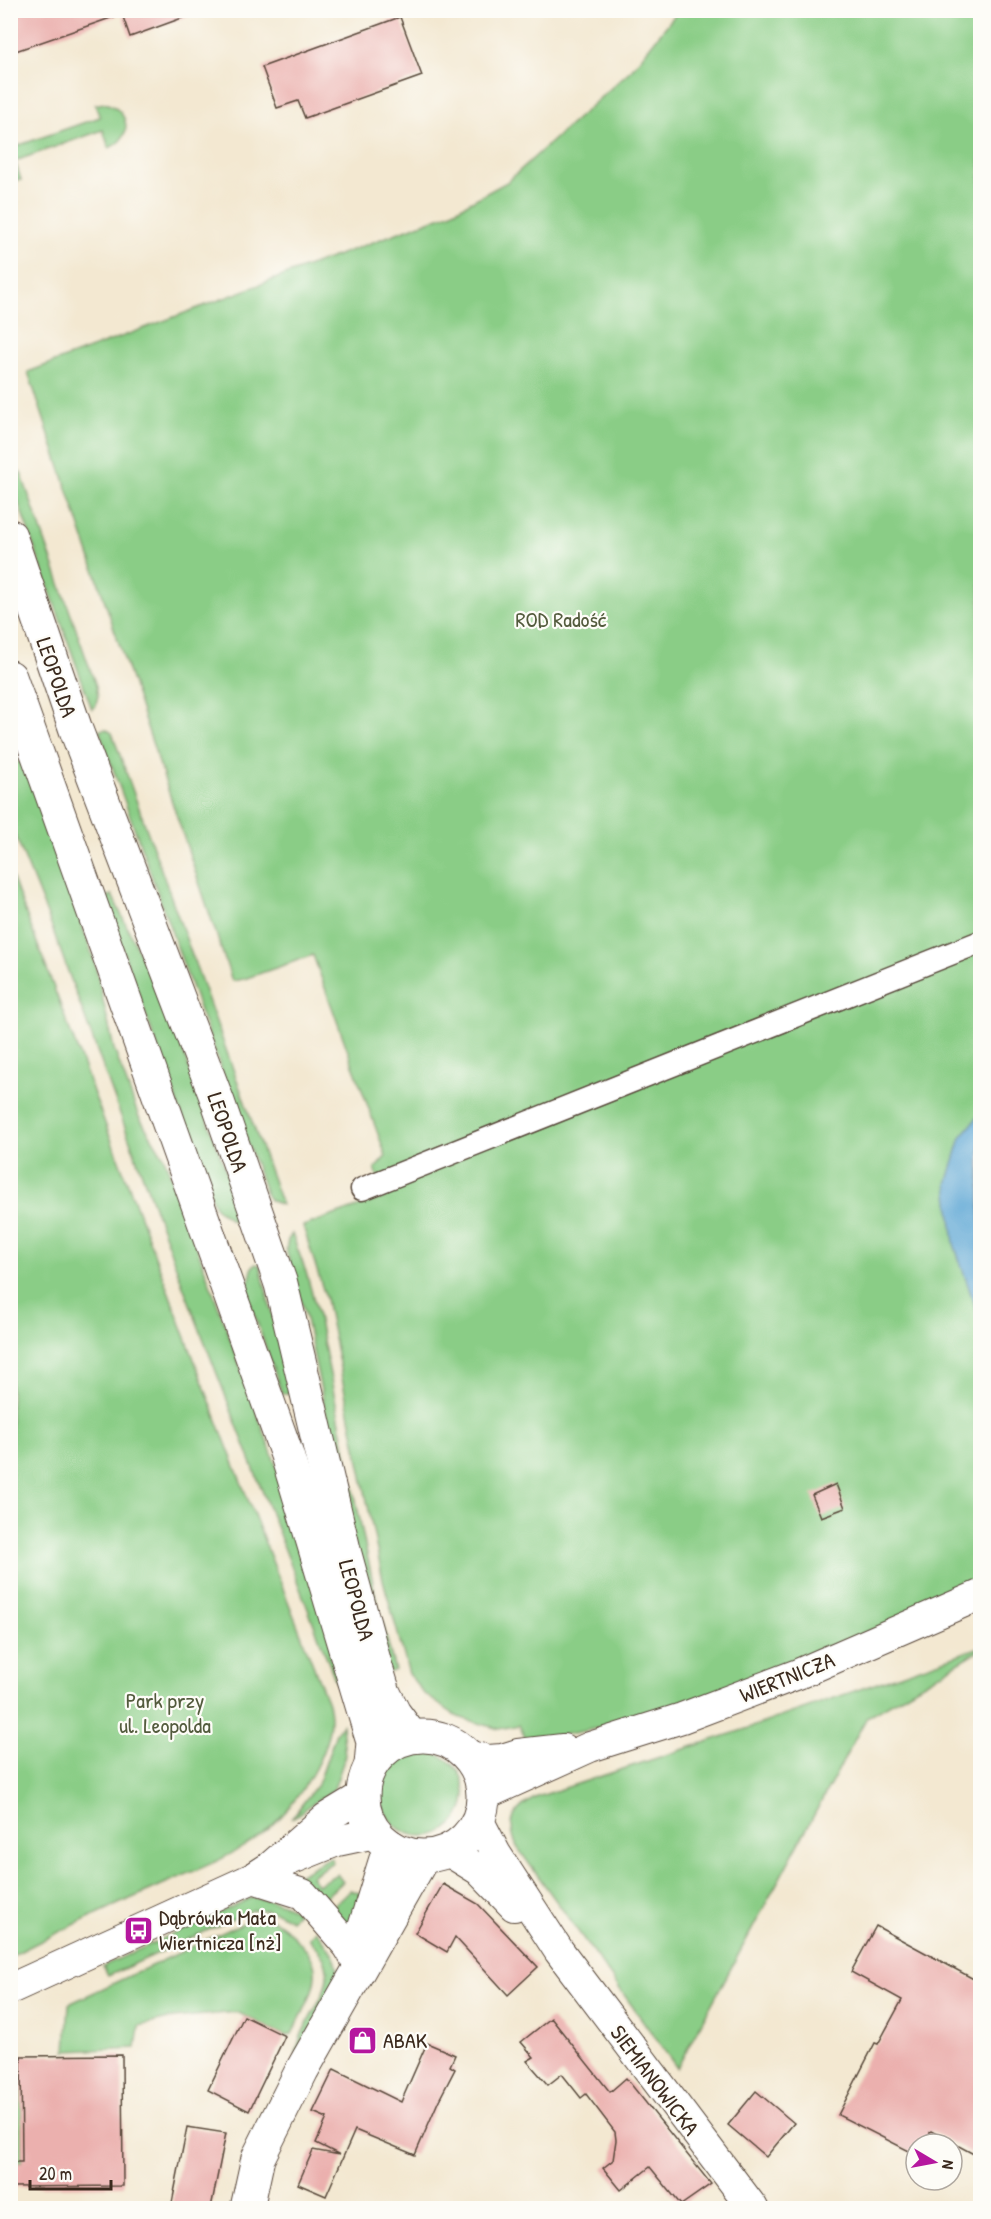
<svg xmlns="http://www.w3.org/2000/svg" width="991" height="2219" viewBox="0 0 991 2219" font-family="'Patrick Hand',sans-serif">
<style>
.green{fill:#8acd86;stroke:#627c52;stroke-width:1.5}
.water{fill:#5ea7d5;stroke:#4c687a;stroke-width:1.5}
.building{fill:#ebb0ae}
.lines{fill:none;stroke-linecap:round;stroke-linejoin:round}
.pedestrian-casing{stroke:#574639;stroke-width:25}
.minor-casing{stroke:#574639;stroke-width:32}
.tertiary-casing{stroke:#574639;stroke-width:35}
.pedestrian{stroke:#fff;stroke-width:22}
.minor{stroke:#fff;stroke-width:30}
.tertiary{stroke:#fff;stroke-width:33}
.labels{text-anchor:middle;stroke-width:4.5;stroke-linejoin:round;paint-order:stroke}
.park-label{font-size:22px;fill:#535b3d;stroke:#fdfcf7}
.street-label{font-size:22px;fill:#3b2a1e;stroke:#fdfcf7}
.poi-label{font-size:22px;fill:#3b2a1e;stroke:#fdfcf7;text-anchor:start}
</style>
<rect width="100%" height="100%" fill="#fdfcf7"/>
<filter id="ink" filterUnits="userSpaceOnUse"><feTurbulence type="fractalNoise" baseFrequency=".0167" numOctaves="2"/><feDisplacementMap in="SourceGraphic" scale="12" xChannelSelector="R" yChannelSelector="G"/><feConvolveMatrix kernelMatrix="1 2 1 2 8 2 1 2 1" color-interpolation-filters="sRGB"/></filter>
<filter id="wash" filterUnits="userSpaceOnUse"><feTurbulence type="fractalNoise" baseFrequency=".008" numOctaves="4" result="noise"/><feDisplacementMap in="SourceGraphic" scale="24" xChannelSelector="R" yChannelSelector="G"/><feGaussianBlur stdDeviation="1.35" result="paint"/><feColorMatrix in="noise" values="0 0 0 0 0 0 0 0 0 0 0 0 0 0 0 0 0 1.4 0 .05"/><feComposite in="paint" operator="in"/></filter>
<g filter="url(#wash)">
<rect width="100%" height="100%" fill="#f3e8d1"/>
<g class="green">
<path d="M678 11H980V1581L889 1623 672 1708 589 1730 527 1742 519 1725 499 1729 458 1717 424 1694 409 1674 383 1580 326 1299 303 1226 386 1197 375 1169 386 1156 313 955 244 979 232 981 28 372 450 213 507 182 632 69Z"/>
<path d="M104 103C129 109 135 137 109 148L103 130 15 161 21 180 11 181V148L100 117 95 105Z"/>
<path d="M10 468 21 473 96 686 98 696 95 707 92 709 11 482Z"/>
<path d="M106 729 112 733 282 1205 271 1201 266 1194 99 730Z"/>
<path d="M24 760 94 960 114 1049 139 1117 164 1157 301 1534 349 1688 340 1692 183 1286 47 914 11 825 10 765Z"/>
<path d="M11 874 223 1436 328 1703C340 1745 293 1811 261 1835 229 1859 190 1872 155 1888 106 1909 58 1932 11 1956Z"/>
<path d="M112 895 174 1026 243 1219 240 1225 228 1218 215 1207 104 898Z"/>
<path d="M292 1234 306 1272 317 1311 376 1598 395 1670 388 1673 359 1571 305 1314 286 1250 288 1240Z"/>
<path d="M256 1264 260 1265 291 1392 282 1394 249 1299 248 1285 253 1266Z"/>
<path d="M980 1647V1650L867 1717 677 2068 517 1847C506 1821 513 1809 537 1797L743 1730Z"/>
<path d="M342 1724 345 1757 334 1789 291 1819 319 1782 336 1733Z"/>
<circle cx="423" cy="1794" r="42"/>
<path d="M331 1857 333 1862 311 1876 317 1885 337 1874 343 1882 322 1899 302 1885 296 1876Z"/>
<path d="M350 1890 369 1896 356 1932 331 1909Z"/>
<path d="M251 1898C270 1899 283 1902 298 1913L291 1920C277 1911 268 1909 252 1910L108 1976 103 1966Z"/>
<path d="M258 1916C276 1920 285 1926 297 1940 302 1945 309 1952 312 1959 323 1982 302 2013 292 2034L285 2036 237 2012 173 2018 139 2026 136 2048 66 2051 69 2004Z"/>
<path d="M316 1930C327 1946 340 1959 338 1979L296 2058C296 2025 337 1993 325 1961 321 1953 314 1945 309 1938Z"/>
<path d="M21 2056 22 2162H11V2060Z"/>
</g>
<path class="water" d="M980 1114V1321L954 1244 947 1184 961 1137Z"/>
<g id="blocks">
<g class="building">
<path d="M10 10H196V13L130 37 122 14 10 53Z"/>
<path d="M400 17 422 76 305 118 298 101 277 108 262 67Z"/>
<path d="M836 1484 845 1508 821 1517 812 1495Z"/>
<path d="M443 1884 478 1904 538 1967 508 1995 455 1937 447 1952 415 1933Z"/>
<path d="M876 1926 981 1983V2158L931 2131 923 2144H916L913 2153 838 2115 875 2043 878 2044 902 2000 851 1972Z"/>
<path d="M244 2016 285 2036 249 2111 208 2090Z"/>
<path d="M551 2018 610 2092 626 2078 711 2184 681 2205 650 2167 621 2190 603 2168 613 2160 616 2140 615 2132 586 2094 581 2098 562 2074 548 2085 527 2061 534 2057 521 2042Z"/>
<path d="M427 2043 455 2055 450 2066 455 2069 438 2102 415 2155 355 2130 326 2196 298 2184 313 2150 340 2155 316 2143 327 2118 313 2112 334 2069 401 2102Z"/>
<path d="M122 2055 123 2186 10 2187V2162H22L21 2056Z"/>
<path d="M756 2091 794 2123 766 2157 728 2125Z"/>
<path d="M187 2127 226 2133 211 2208H171Z"/>
</g>
</g>
</g>
<g filter="url(#ink)">
<use href="#blocks" fill-opacity="0" stroke="#574639" stroke-width="1.5"/>
<g class="lines">
<defs>
<path id="pedestrian" d="M362 1189 980 942"/>
<g id="minor">
<path d="M470 1756 488 1760 502 1759 518 1754 563 1749"/>
<path d="M484 1795 590 1747 682 1718 798 1674 980 1595"/>
<path d="M479 1821 496 1854 559 1951 753 2208"/>
<path d="M448 1851 479 1870 514 1906"/>
<path d="M287 1861 337 1841 375 1833"/>
<path d="M253 1878 303 1894 348 1946 355 1958"/>
<path d="M10 1989 253 1878 270 1867 326 1818 362 1796"/>
</g>
<g id="tertiary">
<path d="M10 536 76 730 218 1102 281 1284 345 1554 375 1664 384 1693 394 1713 411 1736"/>
<path d="M10 677 287 1455 369 1729 373 1742 371 1765"/>
<circle cx="423" cy="1796" r="60"/>
<path d="M361 1939 390 1846"/>
<path d="M247 2208 258 2158 302 2070 423 1857"/>
</g>
</defs>
<use href="#pedestrian" class="pedestrian-casing"/>
<use href="#minor" class="minor-casing"/>
<use href="#tertiary" class="tertiary-casing"/>
<use href="#pedestrian" class="pedestrian"/>
<use href="#minor" class="minor"/>
<use href="#tertiary" class="tertiary"/>
</g>
</g>
<defs>
<symbol id="bus-square" viewBox="-11 -11 22 22"><rect x="-9" y="-9" width="18" height="18" rx="4" fill="#b5179e" stroke="#fdfcf7"/><path d="M-5-6H5V4H4V6H2V4H-2V6H-4V4H-5ZM-3.5-4V0h7V-4ZM-3.5 1.2v1.5H-2V1.2ZM2 1.2v1.5H3.5V1.2Z" fill="#fff"/></symbol>
<symbol id="shop-square" viewBox="-11 -11 22 22"><rect x="-9" y="-9" width="18" height="18" rx="4" fill="#b5179e" stroke="#fdfcf7"/><path d="M-5-2.5h2.3a2.7 3.5 0 0 1 5.4 0H5L5.5 6h-11ZM-1.5-2.5h3a1.5 2.3 0 0 0-3 0Z" fill="#fff"/></symbol>
</defs>
<g fill-rule="evenodd">
<use href="#bus-square" x="122" y="1914" width="33" height="33"/>
<use href="#shop-square" x="346" y="2024" width="33" height="33"/>
</g>
<g class="labels">
<g class="park-label">
<text x="561" y="627">ROD Radość</text>
<text x="165" y="1708">Park przy<tspan x="165" dy="25">ul. Leopolda</tspan></text>
</g>
<g class="street-label">
<text transform="translate(57 677) rotate(71)" y="8">LEOPOLDA</text>
<text transform="translate(228 1132) rotate(71)" y="8">LEOPOLDA</text>
<text transform="translate(357 1600) rotate(75)" y="8">LEOPOLDA</text>
<text transform="translate(787 1677) rotate(-22)" y="8">WIERTNICZA</text>
<text transform="translate(655 2080) rotate(53)" y="8">SIEMIANOWICKA</text>
</g>
<g class="poi-label">
<text x="159" y="1925">Dąbrówka Mała<tspan x="159" dy="25">Wiertnicza [nż]</tspan></text>
<text x="383" y="2048">ABAK</text>
</g>
</g>
<rect width="991" height="2219" fill="none" stroke="#fdfcf7" stroke-width="36"/>
<g transform="translate(934 2162) rotate(100)"><circle r="28" fill="#fdfcf7" stroke="#afa8a0" stroke-width="1.5"/>
<path d="M0-4.5L10 22L0 15L-10 22Z" fill="#b5179e"/>
<text y="-9" font-size="16" font-weight="bold" text-anchor="middle" fill="#3b2a1e">N</text>
</g>
<path d="M30 2180v9h81v-9" fill="none" stroke="#3b2a1e" stroke-width="3"/>
<text x="39" y="2180" font-size="18" fill="#3b2a1e" stroke="#fdfcf7" stroke-width="4.5" paint-order="stroke">20 m</text>
</svg>
